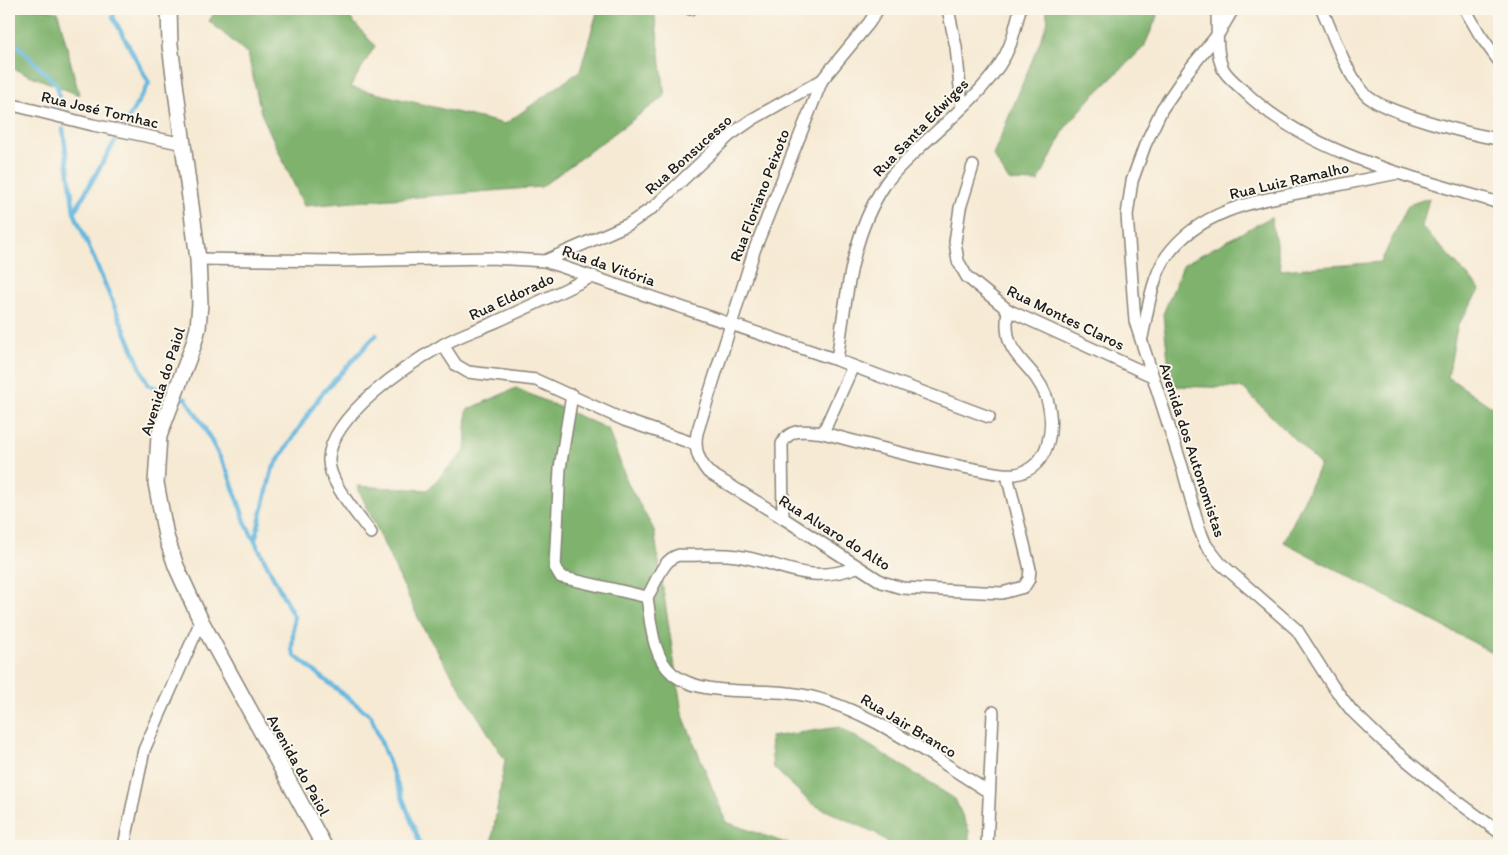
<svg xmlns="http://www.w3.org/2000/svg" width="1508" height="855" viewBox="0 0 1508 855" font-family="Itim,sans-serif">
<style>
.forest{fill:#7eb26d;stroke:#4d6744}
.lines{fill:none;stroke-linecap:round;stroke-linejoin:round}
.stream{stroke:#63b7df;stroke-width:4.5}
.street-casing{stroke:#898378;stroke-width:14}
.secondary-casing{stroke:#898378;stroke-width:18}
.street{stroke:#fff;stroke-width:11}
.secondary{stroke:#fff;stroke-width:15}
.labels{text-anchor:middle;stroke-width:4;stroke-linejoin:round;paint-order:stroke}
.street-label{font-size:16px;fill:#1c1c1c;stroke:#fbf7ec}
</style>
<rect width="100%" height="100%" fill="#fbf7ec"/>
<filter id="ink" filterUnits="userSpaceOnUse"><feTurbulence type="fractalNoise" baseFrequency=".02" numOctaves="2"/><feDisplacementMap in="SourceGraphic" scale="10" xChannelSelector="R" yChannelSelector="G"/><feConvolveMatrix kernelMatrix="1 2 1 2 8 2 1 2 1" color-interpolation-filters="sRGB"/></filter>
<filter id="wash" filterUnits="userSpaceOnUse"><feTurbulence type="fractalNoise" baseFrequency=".0096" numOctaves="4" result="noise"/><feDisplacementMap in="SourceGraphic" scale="20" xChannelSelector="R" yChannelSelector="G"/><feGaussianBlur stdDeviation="1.12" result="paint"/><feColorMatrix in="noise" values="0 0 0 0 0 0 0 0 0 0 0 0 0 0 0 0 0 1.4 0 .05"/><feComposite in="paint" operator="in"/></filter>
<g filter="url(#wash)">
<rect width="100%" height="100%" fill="#f6ead4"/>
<g class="forest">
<path d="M9 9H44L58 12 79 95 9 67Z"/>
<path d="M217 9H342L375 46 350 87 505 124 580 71 598 9H654L665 96 541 187 304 206 261 113 248 54 209 21Z"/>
<path d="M1046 9H1156L1157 17 1144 47 1091 98 1065 128 1038 182 1009 181 993 155 1048 22Z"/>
<path d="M1429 198 1422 227 1480 289 1457 327 1448 377 1499 412V656L1284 542 1320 465 1243 388 1171 386 1163 314 1184 264 1271 217 1281 270 1381 262 1408 205Z"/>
<path d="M516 388 608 429 628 484 654 530 682 713 726 822 794 846H491L505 760 423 628 357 486 427 490 465 451 467 410Z"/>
<path d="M840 727 955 799 969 831V846H891L876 833 812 804 773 767 770 737Z"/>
</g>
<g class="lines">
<g class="stream">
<path d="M115 9 113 17 149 83 127 121"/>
<path d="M9 40 17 45 57 85 60 106"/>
<path d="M63 129 74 212 148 385 186 399 203 425 228 473 246 524 294 617 292 649 295 656 371 716 421 846"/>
<path d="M74 212 115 141"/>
<path d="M255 540 272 470 320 396 376 335"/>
</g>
</g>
</g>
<g filter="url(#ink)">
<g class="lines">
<defs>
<g id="street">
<path d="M690 9H691"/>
<path d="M948 9 956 47 962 107"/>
<path d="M1217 9C1218 27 1215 52 1223 69 1227 77 1237 84 1244 91 1310 155 1414 177 1499 203"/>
<path d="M1233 9 1219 33 1188 71 1162 109 1145 145 1132 181 1127 215 1135 321 1183 470 1199 528 1206 545 1220 563 1297 630 1332 685 1352 711 1383 741 1450 796 1499 832"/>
<path d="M1322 9C1334 37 1345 71 1365 94 1380 112 1474 135 1499 139"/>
<path d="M1465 9 1480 35 1499 61"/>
<path d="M822 80 754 251 697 433C694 449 698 459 708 472L783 518 882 582 902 588 1002 593 1024 587 1029 579 1030 569 1007 475"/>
<path d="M9 104 93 125 184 144"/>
<path d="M973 166 960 208 955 242 958 261 967 277 1008 310 1152 376"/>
<path d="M198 259 336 261 491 258 545 261 837 360 989 417"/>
<path d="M545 261 629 224 655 206 730 135 753 119 822 80 869 23 878 9"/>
<path d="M1142 337C1148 311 1151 280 1166 257 1199 210 1255 201 1308 191 1338 185 1368 179 1398 173"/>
<path d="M443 345 456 365 468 372 536 380 624 420 695 444"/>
<path d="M837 360C846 301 850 237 884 186 893 171 908 159 920 147 949 119 995 84 1010 45 1014 34 1017 21 1020 9"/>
<path d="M572 395 560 468 555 567 561 577 647 597C651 623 652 657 673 674 699 696 755 689 788 693 857 699 930 756 989 792"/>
<path d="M823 433C873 446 923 460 974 469 988 471 1002 476 1016 474 1051 467 1056 424 1046 396 1030 357 1001 360 1008 310"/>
<path d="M783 518 782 444C790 427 806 431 823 433L853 366"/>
<path d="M371 533C358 515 327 481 329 458 332 415 407 365 441 346 457 336 476 330 493 323 527 308 560 292 593 276"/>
<path d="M647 597C656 584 662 559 679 555 698 556 718 553 737 556 785 563 805 586 857 567"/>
<path d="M124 846 144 750 201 621"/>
<path d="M987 846 993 712"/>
</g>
<path id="secondary" d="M169 9 170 45 198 259 200 304 198 328 193 346 159 436 156 483 166 536 176 566 201 621 324 846"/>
</defs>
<use href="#street" class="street-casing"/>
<use href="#secondary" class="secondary-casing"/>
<use href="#street" class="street"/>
<use href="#secondary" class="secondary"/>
</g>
</g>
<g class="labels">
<g class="street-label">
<text transform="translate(100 109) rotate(13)" y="6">Rua José Tornhac</text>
<text transform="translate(920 127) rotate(-46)" y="6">Rua Santa Edwiges</text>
<text transform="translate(688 154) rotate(-42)" y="6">Rua Bonsucesso</text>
<text transform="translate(1289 180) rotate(-13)" y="6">Rua Luiz Ramalho</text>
<text transform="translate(759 195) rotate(-69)" y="6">Rua Floriano Peixoto</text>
<text transform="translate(609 265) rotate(19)" y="6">Rua da Vitória</text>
<text transform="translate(511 296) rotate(-25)" y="6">Rua Eldorado</text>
<text transform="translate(1066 317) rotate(26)" y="6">Rua Montes Claros</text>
<text transform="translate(162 381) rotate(-72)" y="6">Avenida do Paiol</text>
<text transform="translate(1193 450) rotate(72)" y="6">Avenida dos Autonomistas</text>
<text transform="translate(835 532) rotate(32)" y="6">Rua Alvaro do Alto</text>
<text transform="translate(909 725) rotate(31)" y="6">Rua Jair Branco</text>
<text transform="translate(299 765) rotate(61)" y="6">Avenida do Paiol</text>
</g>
</g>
<rect width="1508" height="855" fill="none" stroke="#fbf7ec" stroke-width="30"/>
</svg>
